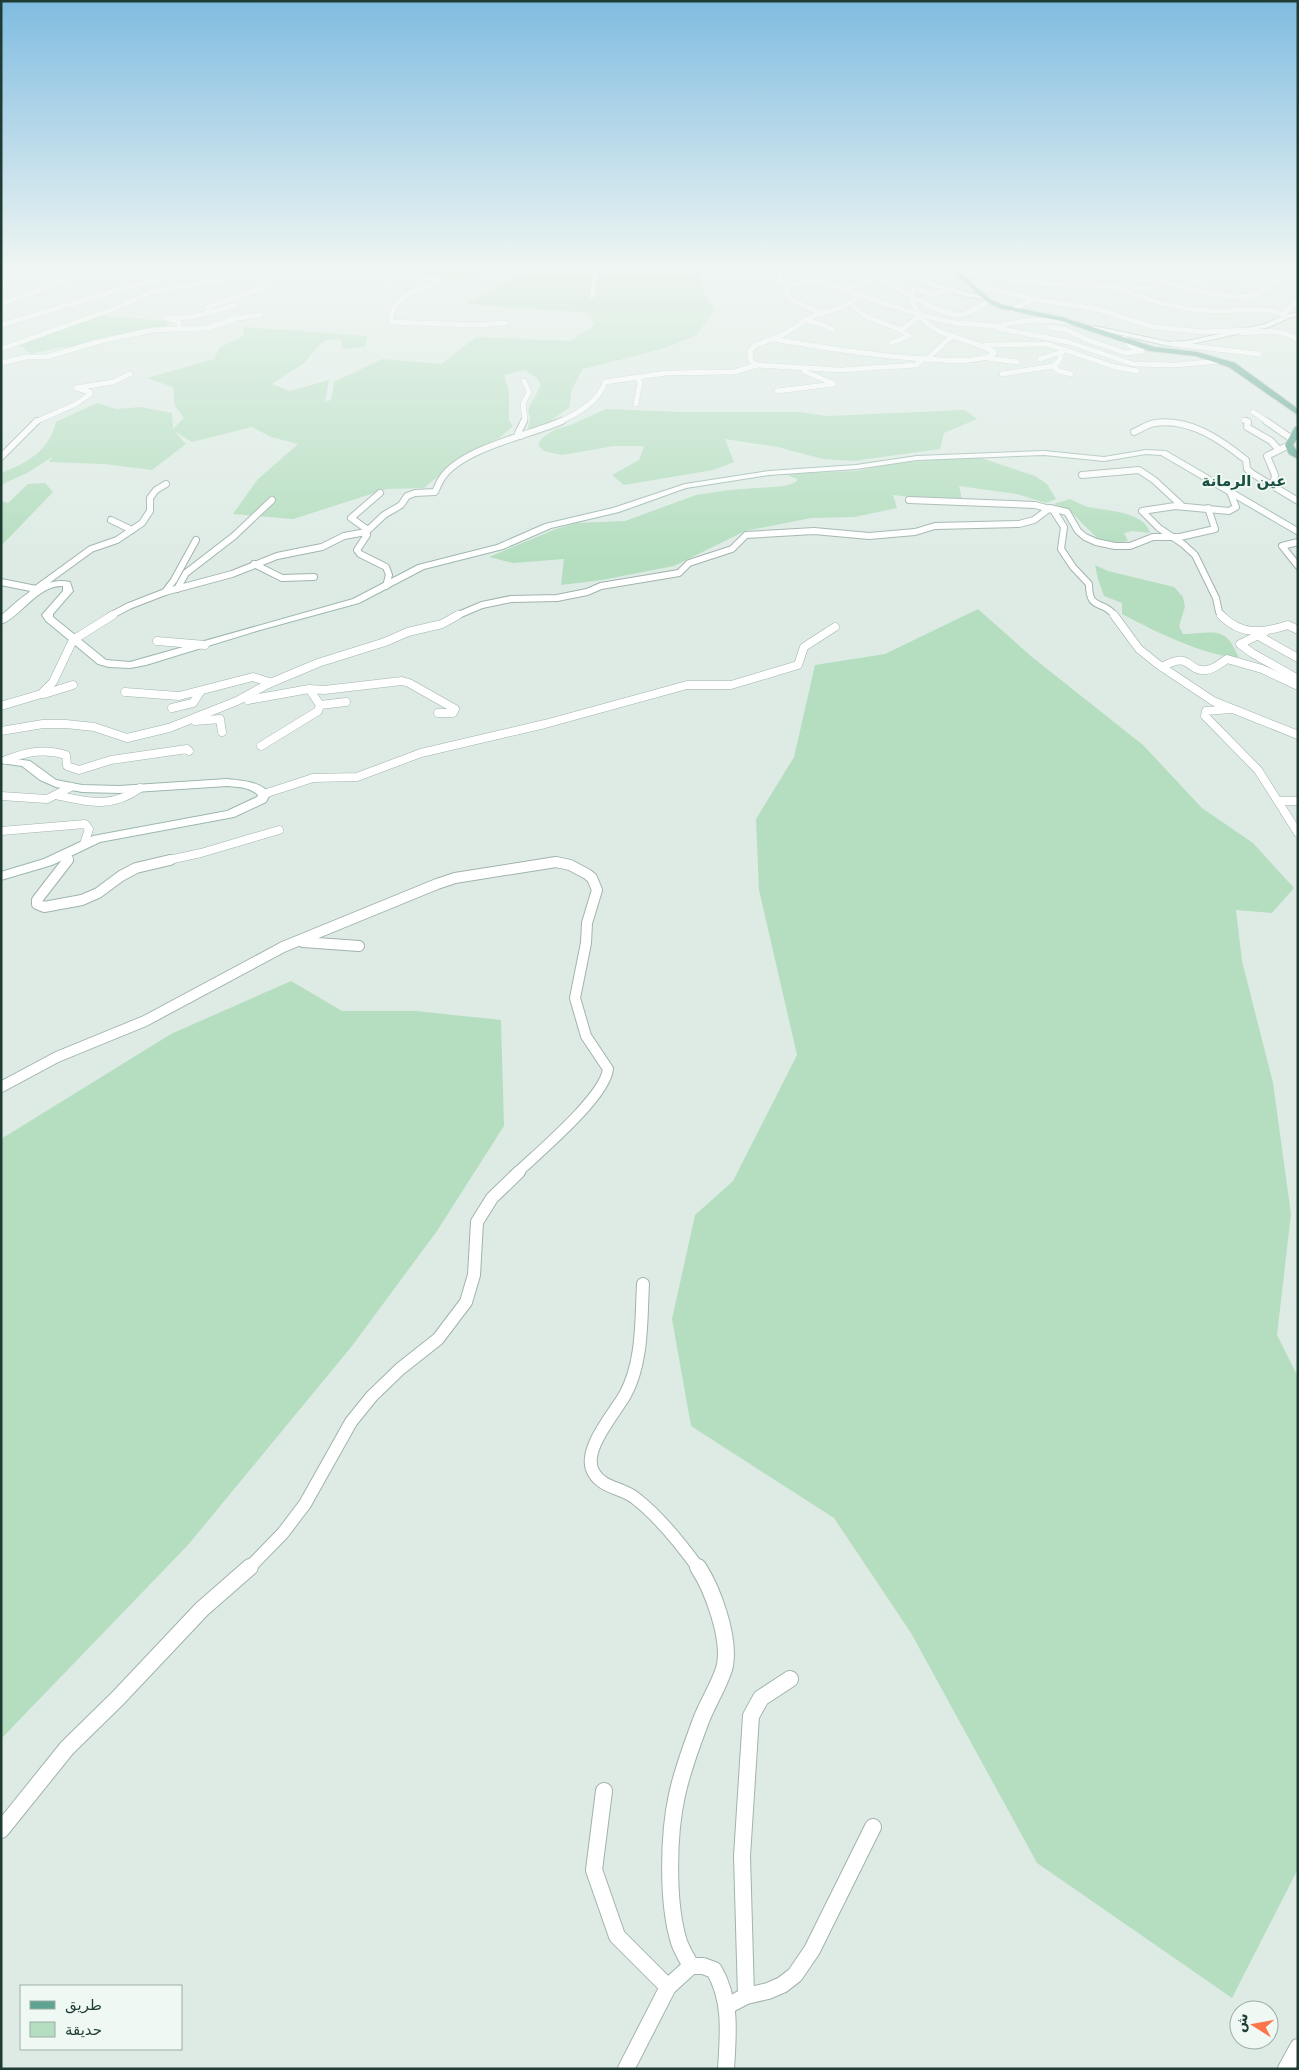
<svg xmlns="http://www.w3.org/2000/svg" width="1299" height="2070" viewBox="0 0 1299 2070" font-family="'DejaVu Sans','Noto Naskh Arabic',sans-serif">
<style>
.green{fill:#b5dec0}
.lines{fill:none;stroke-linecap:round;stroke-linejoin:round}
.street-far5-casing{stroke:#a1b3ac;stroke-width:5.5}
.street-far4-casing{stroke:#a1b3ac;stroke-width:8}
.street-far3-casing{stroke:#a1b3ac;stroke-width:9}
.street-far2-casing{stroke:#a1b3ac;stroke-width:12}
.street-far1-casing{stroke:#a1b3ac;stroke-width:14}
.street-casing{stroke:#a1b3ac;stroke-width:18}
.secondary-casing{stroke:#9cb8ae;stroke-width:2}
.primary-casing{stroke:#c0c8c6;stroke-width:2}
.street-far5{stroke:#fff;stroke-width:5}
.street-far4{stroke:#fff;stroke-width:6}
.street-far3{stroke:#fff;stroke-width:8}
.street-far2{stroke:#fff;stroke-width:10}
.street-far1{stroke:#fff;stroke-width:12}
.street{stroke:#fff;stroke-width:16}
.secondary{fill:#fff;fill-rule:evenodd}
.primary{fill:#5fa492;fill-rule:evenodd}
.labels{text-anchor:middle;stroke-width:4;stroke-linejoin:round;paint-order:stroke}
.far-quarter-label{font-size:15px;font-weight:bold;fill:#194f42;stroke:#eff8f3}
</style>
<rect width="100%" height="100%" fill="#deebe5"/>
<g class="green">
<path d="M405 269H494L469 280 404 271Z"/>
<path d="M538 269H696L705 293 714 310 697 335 662 349 583 369 572 389 569 408C555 416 546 429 528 428L530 419 528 410 541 385 537 378 525 370 504 375 509 391V420L513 426 499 438 465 454 424 488 387 489 293 519 233 514 258 479 298 444 271 437 252 427 192 442 174 431 186 444 152 470 104 464 49 462 52 457 29 472 3 484 1 488V473C26 464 50 450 56 422L97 403 116 409 141 407 172 413 173 429 184 418 175 406 173 387 147 378 214 359 220 347 243 336 244 327 367 336 365 347 342 349V339L326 340 316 348 304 363 272 384 290 391 329 380 325 402 331 400 334 382 382 359 441 364 476 337 570 341 595 325 590 313 467 304 519 275Z"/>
<path d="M98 316 168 321 167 327 65 348 63 347 30 354 19 345Z"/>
<path d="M606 409 682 412H799L827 416 965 410 977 419 944 433 940 449 853 461 823 459 778 447 725 439 734 462 713 470 624 485 612 475 639 460 644 446H614L562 455 544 451 538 445 542 438 554 430 571 425Z"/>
<path d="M957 458H981L1035 476 1047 484 1056 499 1046 503 1017 494 959 486 962 499 919 498 893 495 897 508 854 517 811 518 745 531 674 566 602 580 561 585 564 559 513 563 489 557 556 529 576 523 625 521 696 495 729 490 785 486 796 482 797 479 787 475 807 473 856 471 898 463Z"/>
<path d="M45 483 53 492 1 546V501L8 503 28 484Z"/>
<path d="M1070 499C1076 502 1082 505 1088 507 1107 511 1144 511 1150 533L1133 531 1124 533 1128 541 1114 543 1099 540 1068 509 1054 504Z"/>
<path d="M1095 565 1108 571 1174 587 1183 597 1185 607 1179 626 1183 634C1196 635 1219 627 1229 640 1233 645 1236 652 1239 658 1202 655 1154 631 1122 614V603L1104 596 1098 579Z"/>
<path d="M978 609 1032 657 1143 745 1202 808 1253 843 1294 888 1272 913 1236 910 1242 961 1273 1083 1291 1214 1277 1335 1298 1377V1869L1232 1998 1037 1863 911 1633 834 1518 691 1426 672 1319 695 1215 733 1181 797 1055 759 890 756 819 794 757 815 665 885 654Z"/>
<path d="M291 981 342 1011H416L501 1020 504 1126 437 1231 352 1346 188 1545 1 1739V1139L171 1034Z"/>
</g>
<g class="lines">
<defs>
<g id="street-far5">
<path d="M384 269 382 276 385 279 421 276 440 281C420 291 391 293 391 322L474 325 505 323"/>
<path d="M781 269 780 282 790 286 811 279 917 314 955 323 995 326 1031 320 1072 322"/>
<path d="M937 269 954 270"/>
<path d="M1046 269C1082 281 1128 299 1165 282L1100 275 1078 269"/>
<path d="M1161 269C1188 275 1215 280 1241 269"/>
<path d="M963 271C1007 281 1054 286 1099 286"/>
<path d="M1 272 33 269"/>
<path d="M45 278V274L53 269"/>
<path d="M1181 278 1201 284"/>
<path d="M1222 278 1263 279 1279 277"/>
<path d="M811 279 833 269"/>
<path d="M1165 282 1186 289 1234 297 1253 296"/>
<path d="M970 284 1033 299 1092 308 1154 327 1204 332 1246 330"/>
<path d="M859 285 856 281 858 276 870 269"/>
<path d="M790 286 786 292 790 299 821 313"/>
<path d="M845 289 871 281 887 269"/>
<path d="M954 290 931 294 915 288 911 296C926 303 946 318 964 314 973 312 981 305 989 301"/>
<path d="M1120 290C1152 301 1184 311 1218 311 1244 311 1261 305 1287 316"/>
<path d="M861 295 843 307 813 316 784 334 754 346 750 351 751 361 757 365 840 370 916 365 923 359"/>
<path d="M592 296 596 269"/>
<path d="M1247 299 1270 286 1289 269"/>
<path d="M1 304 97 269"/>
<path d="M850 304 867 317 901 330"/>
<path d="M1012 310 1033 299"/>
<path d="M212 312 208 307 268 286"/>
<path d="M1283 314 1298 301"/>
<path d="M172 318 191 317 237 305"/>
<path d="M805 320 824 325 833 330"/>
<path d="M1 325 135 285 180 275 231 269"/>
<path d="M1049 327 1067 330 1088 340 1126 353 1142 351 1130 346 1124 338"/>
<path d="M997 328 1068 342 1133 364 1175 365 1220 361"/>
<path d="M177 329 207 328 238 318 261 315"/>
<path d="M1241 333C1261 332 1279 328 1297 339L1298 343"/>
<path d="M773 339C824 348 874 356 926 359 949 360 972 364 994 354V352C960 332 923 341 911 296L877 277"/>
<path d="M891 343 909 336 901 330 919 317"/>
<path d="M1173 344 1259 354"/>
<path d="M985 345 1047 344 1115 367 1137 371"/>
<path d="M1 349 116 308 151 292 281 269"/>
<path d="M987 358 1017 362"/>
<path d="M927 359 952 336"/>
<path d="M1040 359 1061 352"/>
<path d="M1 363 26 357H47L97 342 153 330 177 329 179 327V322L165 318"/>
<path d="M1053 366 1059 371 1071 374"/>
<path d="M1002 374 1053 366 1059 361 1063 349"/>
<path d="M777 391 834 384 804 371"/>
<path d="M636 404 640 382 637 378"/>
<path d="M1253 412 1268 422"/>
<path d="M1244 420 1248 422"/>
<path d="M35 422 76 404 90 394V392L76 388 113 382 130 374"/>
<path d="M523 422 525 419 523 404 529 392 524 381"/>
<path d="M559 422C577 414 599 402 605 382L666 373 734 372 757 365"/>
</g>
<g id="street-far4">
<path d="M1246 421 1248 422 1247 427 1271 441 1279 450"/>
<path d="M1266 421 1292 439"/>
<path d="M1134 432C1141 429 1148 424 1155 423 1190 418 1221 440 1246 460L1247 469 1253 474 1298 501"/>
<path d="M521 436 518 433 524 421"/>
<path d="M1 457 37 421"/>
<path d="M1082 475 1139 470 1154 480 1181 505"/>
<path d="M1273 486 1275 475 1267 456 1289 445"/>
<path d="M909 500 1035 505 1053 510 1064 527 1061 549 1073 567 1089 584C1089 612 1103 599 1115 616"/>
<path d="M111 520 132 530"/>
<path d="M368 530 351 518 380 493"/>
<path d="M366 532 384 515 401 505 407 496 415 493 435 492C437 488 439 482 442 478 462 448 530 435 562 421"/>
<path d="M1298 542 1282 546 1298 566"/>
<path d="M254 564 282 578 314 577"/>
<path d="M1 582 36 589 32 593"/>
<path d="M36 589 91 549 117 540 142 523 150 511V498L156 490 166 484"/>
<path d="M177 589 186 573 234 536 272 500"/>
<path d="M165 592 174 580 196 540"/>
<path d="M110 616 129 606 165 592 232 574 277 556 322 547 344 536 366 532 367 535 357 550 360 554 386 567 389 575 386 586"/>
<path d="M456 616 482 605 511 599 557 598 587 592 601 586 679 573 689 563 732 549 746 535 814 531 869 536 915 532 935 526 1019 524 1034 520 1050 508 1067 512 1078 531 1085 537 1096 542 1115 546H1130L1153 537H1180L1215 529 1208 508"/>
<path d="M1223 616 1219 612 1216 598 1195 555 1183 544 1159 528 1142 511 1175 506 1229 511 1236 507 1230 492"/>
</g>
<g id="street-far3">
<path d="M1114 615 1139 649 1159 665 1213 701 1298 735"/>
<path d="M1221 615C1241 636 1263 633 1288 625L1298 630"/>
<path d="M1265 632 1240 644 1252 653 1298 679"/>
<path d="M1257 635 1298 658"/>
<path d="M157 641 205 645"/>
<path d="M1162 667C1192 650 1186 672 1206 670 1213 670 1221 663 1227 659L1262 669 1298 686"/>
<path d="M125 692 179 696 253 677 269 682 268 684"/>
<path d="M44 694 73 685"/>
<path d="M248 700 309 689 324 690 402 681 409 683 455 709 453 713H438"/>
<path d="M320 705 346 702"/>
<path d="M1 706 41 694 53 682 73 640 113 615"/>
<path d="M172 708 193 703 200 692"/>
<path d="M1230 709 1206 711 1205 716 1258 770 1298 833"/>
<path d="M195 721 220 719 222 732"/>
<path d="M1 731 43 724H66L94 727 127 738 169 728 237 701 268 684 318 663 385 642 408 632 442 624 458 615"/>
<path d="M261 746 318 711 320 705 310 690"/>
<path d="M6 760C26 752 45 748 66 755L67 766 79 770 111 760 187 749 189 751"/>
<path d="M264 794 313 778 357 777 421 753 545 724 687 685H731L798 665 804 647 835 627"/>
<path d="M56 795C89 802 111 809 140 788"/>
<path d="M1 796 47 799 71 787"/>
<path d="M1278 801H1298"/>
<path d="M1 831 85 824 89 829 84 844"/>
<path d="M65 854 69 859 68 861"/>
<path d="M164 861 201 853 279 830"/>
</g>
<g id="street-far2">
<path d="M68 860 37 900V904L44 907 82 900 98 893 121 876 136 868 170 860"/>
<path d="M303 942 359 946"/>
<path d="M1 1087 57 1057 145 1021 283 947 437 884 455 878 556 862 570 865 587 874 592 878 597 890 587 923 586 943 575 998 586 1036 608 1069C605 1097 539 1152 517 1173"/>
</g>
<g id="street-far1">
<path d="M643 1284C641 1321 643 1362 625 1395 614 1414 580 1452 594 1473 602 1488 623 1488 635 1498 660 1517 681 1544 699 1569"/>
<path d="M248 1569 283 1533 305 1504 351 1422 372 1396 400 1369 438 1339 466 1302 474 1275 477 1222 492 1198 519 1172"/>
</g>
<g id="street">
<path d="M604 1791 594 1870 617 1936 668 1987"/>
<path d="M1 1830 67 1748 118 1698 202 1609 250 1567"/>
<path d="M691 1966C687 1958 682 1951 679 1942 667 1904 668 1835 677 1795 682 1771 691 1747 700 1723 706 1705 722 1681 725 1665 730 1637 713 1590 698 1567"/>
<path d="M746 1996 742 1856 751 1716 761 1698 790 1679"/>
<path d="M727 2006 746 1996 768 1991 782 1985 795 1975 812 1950 873 1827"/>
<path d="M626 2069 668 1987 691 1966H703L714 1970C732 2001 728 2035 726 2069"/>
<path d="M1286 2069 1298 2047"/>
</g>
<g id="secondary">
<path d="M904 269H911L935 283 988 298 985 300C958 294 924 290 904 269Z"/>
<path d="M960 269H967L959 275H955V273Z"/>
<path d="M1298 312V316L1289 318 1269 327 1187 345 1169 346 1091 328 1094 326 1169 342 1187 341 1265 324 1285 315Z"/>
<path d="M1146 450 1166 451 1298 528V535L1161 455 1146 454 1104 461 1044 455 917 460 856 469 769 475 686 488 619 512 551 528 503 549 424 569 359 603 260 630 146 665 130 668 109 667 98 664 46 621 42 615 63 591V586C37 585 21 617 1 624V616C19 599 44 576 70 582L73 591 53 614V617L106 660 130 662 353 599 418 565 497 545 545 524 613 508 685 484 769 471 856 465 917 456 1044 451 1104 457Z"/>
<path d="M1 757 30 761 56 780 82 785 119 786 227 779C243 781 260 781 270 794L266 802 234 817 100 842 52 865 1 880V872L44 859 93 836 227 811 257 797 258 795C250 787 238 787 227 786L119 793 82 792 56 787 40 780 22 766 1 763Z"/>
</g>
<g id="primary">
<path d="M950 269H957L991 300 1003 305 1065 318 1154 347 1197 352 1235 363 1298 409V415L1229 367 1196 356 1150 351 1061 321 999 308 987 302Z"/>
<path d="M1295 427H1298V437L1293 445 1298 453V459L1289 454 1285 445Z"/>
</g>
</defs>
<use href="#street-far5" class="street-far5-casing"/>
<use href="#street-far4" class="street-far4-casing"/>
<use href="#street-far3" class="street-far3-casing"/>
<use href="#street-far2" class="street-far2-casing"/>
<use href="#street-far1" class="street-far1-casing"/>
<use href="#street" class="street-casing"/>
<use href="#secondary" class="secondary-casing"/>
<use href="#primary" class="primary-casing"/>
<use href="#street-far5" class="street-far5"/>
<use href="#street-far4" class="street-far4"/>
<use href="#street-far3" class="street-far3"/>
<use href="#street-far2" class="street-far2"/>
<use href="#street-far1" class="street-far1"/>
<use href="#street" class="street"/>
<use href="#secondary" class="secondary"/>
<use href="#primary" class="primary"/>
</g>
<linearGradient id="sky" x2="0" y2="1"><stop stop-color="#7fbce0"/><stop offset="0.48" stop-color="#f0f6f3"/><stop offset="1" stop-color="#f0f6f3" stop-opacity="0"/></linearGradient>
<rect width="1299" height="559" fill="url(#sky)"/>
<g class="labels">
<g class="far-quarter-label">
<text x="1244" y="486">عين الرمانة</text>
</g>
</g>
<rect width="1299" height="2070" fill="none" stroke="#1e3c34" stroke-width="5"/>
<rect x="20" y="1985" width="162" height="65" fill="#eff8f3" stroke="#9bada7"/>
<rect x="30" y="2001" width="25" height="8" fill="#5fa492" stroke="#9bada7"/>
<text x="65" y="2010" font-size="15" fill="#1e3c34">طريق</text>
<rect x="30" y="2022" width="25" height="15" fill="#b5dec0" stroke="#9bada7"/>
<text x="65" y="2035" font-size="15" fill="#1e3c34">حديقة</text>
<g transform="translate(1254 2025) rotate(281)"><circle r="24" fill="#eff8f3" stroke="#9bada7"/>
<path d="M0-4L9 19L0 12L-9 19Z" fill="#fc764b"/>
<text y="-8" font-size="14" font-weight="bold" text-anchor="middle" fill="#1e3c34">ش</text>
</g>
</svg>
